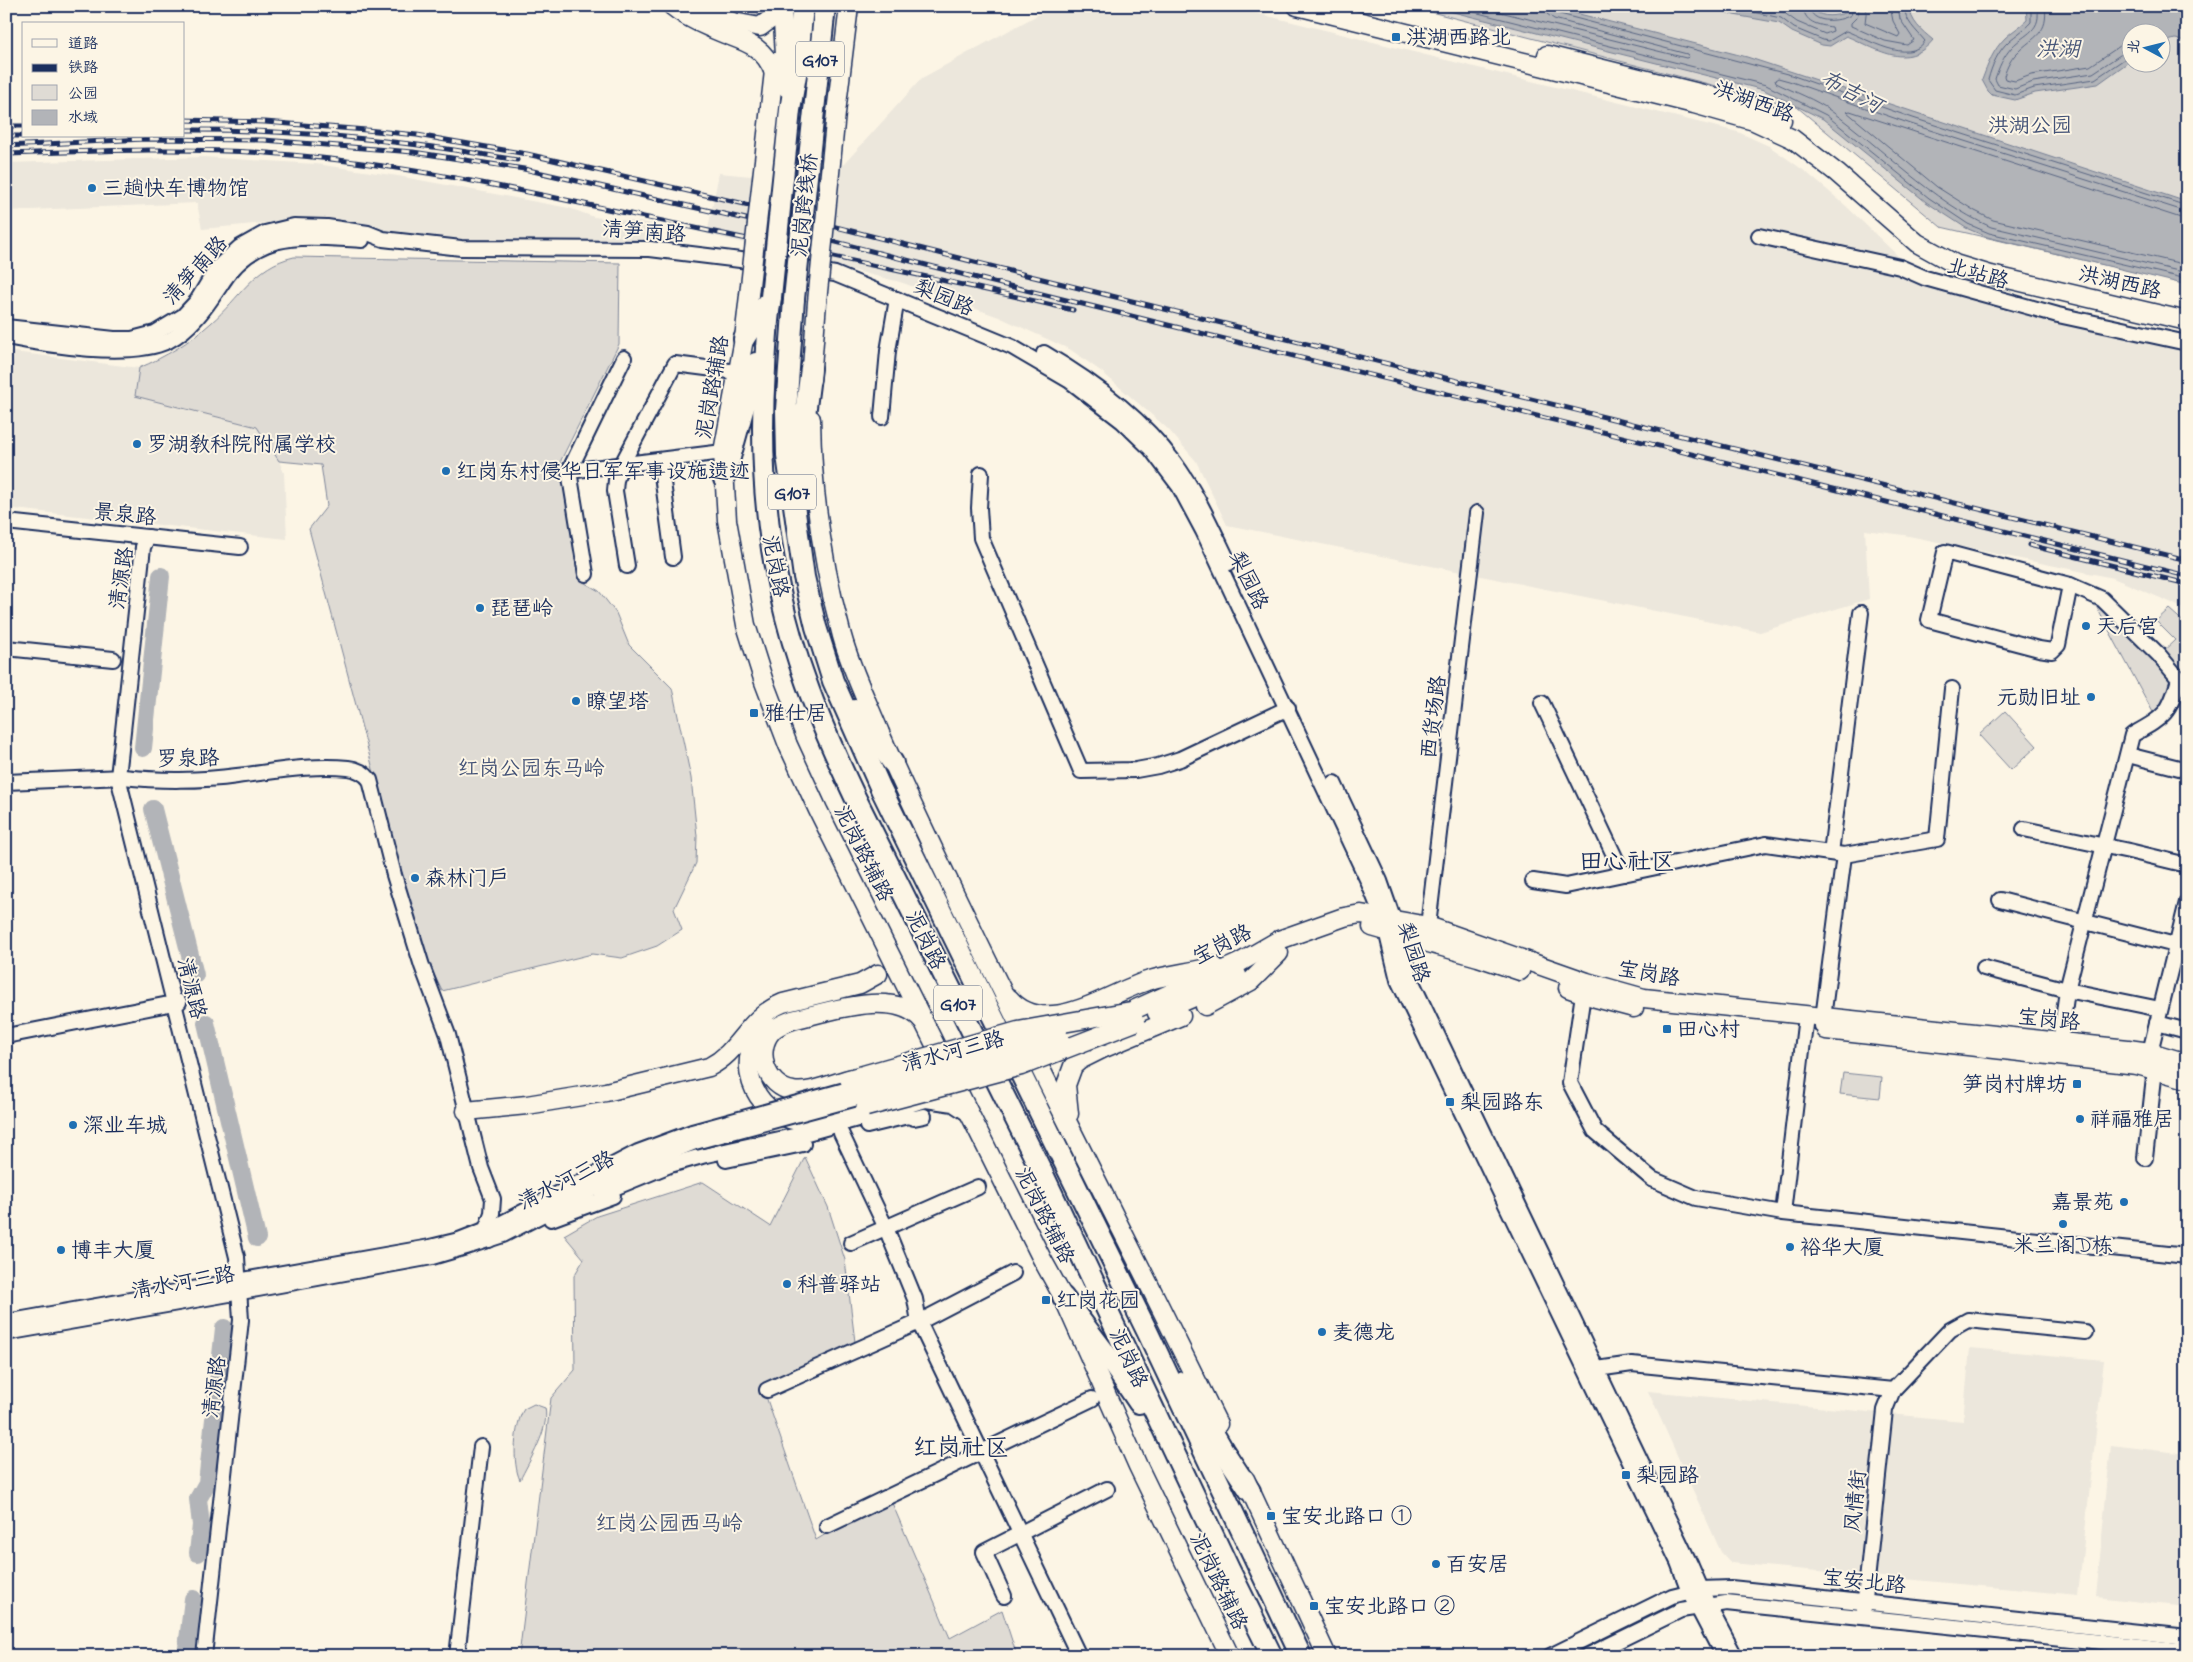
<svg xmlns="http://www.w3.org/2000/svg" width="2193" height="1662" viewBox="0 0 2193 1662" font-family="'Indie Flower','LXGW WenKai TC',sans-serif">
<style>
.built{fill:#ece7dc}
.green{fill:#dfdbd4;stroke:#7d8599;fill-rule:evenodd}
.water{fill:#b2b4b8;stroke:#767f94}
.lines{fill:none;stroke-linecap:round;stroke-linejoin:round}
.shore{stroke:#576482;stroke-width:1}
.river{stroke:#b2b4b8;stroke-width:18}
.minor-casing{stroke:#1b2f5e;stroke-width:18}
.major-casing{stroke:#1b2f5e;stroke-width:21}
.highway-casing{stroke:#1b2f5e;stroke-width:24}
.minor{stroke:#fcf5e5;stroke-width:14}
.major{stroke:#fcf5e5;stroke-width:18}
.highway{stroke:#fcf5e5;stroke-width:20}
.rail-casing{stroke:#1b2f5e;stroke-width:5}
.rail{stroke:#fcf5e5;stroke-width:3;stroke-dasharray:9;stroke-linecap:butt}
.minor-bridge-casing{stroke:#1b2f5e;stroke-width:18;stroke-linecap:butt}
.major-bridge-casing{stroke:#1b2f5e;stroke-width:21;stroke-linecap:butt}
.highway-bridge-casing{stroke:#1b2f5e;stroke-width:24;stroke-linecap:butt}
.minor-bridge{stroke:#fcf5e5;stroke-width:14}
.major-bridge{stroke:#fcf5e5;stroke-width:18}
.highway-bridge{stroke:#fcf5e5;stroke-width:20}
.poi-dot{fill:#1f6fb2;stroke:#fcf5e5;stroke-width:2}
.labels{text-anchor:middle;stroke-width:4;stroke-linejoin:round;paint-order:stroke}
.shield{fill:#fcf5e5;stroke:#5e6a86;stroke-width:1}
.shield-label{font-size:20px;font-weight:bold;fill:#1b2f5e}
.poi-label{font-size:21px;fill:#1b2f5e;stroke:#fcf5e5;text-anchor:start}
.street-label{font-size:21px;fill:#1b2f5e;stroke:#fcf5e5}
.park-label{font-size:21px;fill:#425176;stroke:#fcf5e5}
.water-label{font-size:22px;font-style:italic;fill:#485779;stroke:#fcf5e5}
.quarter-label{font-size:24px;fill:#1b2f5e;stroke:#fcf5e5}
</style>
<rect width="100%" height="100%" fill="#fcf5e5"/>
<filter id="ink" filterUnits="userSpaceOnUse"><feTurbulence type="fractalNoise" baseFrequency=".02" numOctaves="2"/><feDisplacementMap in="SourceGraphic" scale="10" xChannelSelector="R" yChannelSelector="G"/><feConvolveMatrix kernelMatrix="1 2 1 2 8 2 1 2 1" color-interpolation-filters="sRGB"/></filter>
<g filter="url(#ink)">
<g class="built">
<path d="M1054 6H1227L1738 132 1769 146 1806 172 1845 205 1925 282 2187 348V611L2170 602 2113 578 1904 535 1865 530 1869 599 1760 632 1227 525 1196 461 1168 429 1102 372 1071 350 999 317 900 282 707 234 719 173 796 180 818 176 844 164 922 78Z"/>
<path d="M204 157 316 164 398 176 569 208 594 217 656 224V242L465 243 376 231 317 218 202 229 197 203 6 211V163Z"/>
<path d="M6 351 139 368 135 396 257 427 279 461 284 473 287 539 6 508Z"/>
<path d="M1970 1348 2104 1360 2078 1595 1731 1563 1721 1552 1648 1391 1963 1421Z"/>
<path d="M2111 1445 2187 1454V1607L2096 1597Z"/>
</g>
<g class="green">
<path d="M710 6H767L764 12 750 18Z"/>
<path d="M1408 6H2187V284L1941 227 1797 107ZM2130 32H2160V62H2130Z"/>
<path d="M294 257 620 263 619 344 561 460 578 579 599 591 616 613 629 645 672 688 691 778 697 836 696 863 674 909 682 930 657 946 622 958 592 954 442 991 428 962 397 859 309 529 327 506 321 465 279 461 257 427 135 396 139 368C165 357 190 342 211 323 240 298 254 266 294 257Z"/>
<path d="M2102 599 2159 655 2175 640 2156 621 2169 609 2187 625V681L2179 679 2167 704 2155 716 2096 606Z"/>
<path d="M2005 711 2037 746 2011 770 1979 735Z"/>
<path d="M1843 1073 1882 1077 1880 1098 1840 1094Z"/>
<path d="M805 1157 828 1207 845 1260 855 1342 763 1388 816 1540 889 1496 950 1638 1002 1610 1017 1656H519L551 1398 575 1370 574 1276 584 1259 564 1235 597 1216 703 1182 770 1226Z"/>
<path d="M534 1404 545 1408C550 1429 529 1461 520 1480 512 1464 514 1425 524 1409Z"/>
</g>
<g class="water">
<path d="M1429 6H1548L1747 57 2187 202V285L1987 237 1966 228 1926 202 1823 119 1764 90Z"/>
<path d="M1718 6H1803C1811 7 1812 9 1818 13 1827 18 1839 15 1848 12L1849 6H1909C1911 22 1921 30 1933 40 1907 72 1876 48 1846 36L1830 46 1822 45 1792 32 1779 23 1734 15 1719 10Z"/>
<path d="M2026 6H2187V41L2175 39 2161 43 2160 32H2130V61L2098 84 2035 93 2015 100 1992 95 1988 91 1982 80C1988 64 1993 50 2005 38 2012 31 2020 27 2027 20Z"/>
</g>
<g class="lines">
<g class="shore">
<path d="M1450 6 1766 85 1826 115 1929 198 1968 224 1989 233 2187 279"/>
<path d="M1476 6 1686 58 1689 57 1687 54 1554 19 1547 14 1545 6"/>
<path d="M1551 6 1552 11 1556 13 1791 75 1913 118 2187 206"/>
<path d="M1724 6 1781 18 1794 28 1823 40 1829 41 1846 31C1866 38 1909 66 1925 41 1916 30 1905 22 1904 6"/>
<path d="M1758 6 1783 12 1797 22 1825 34 1833 31 1832 27C1818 25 1804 23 1803 6"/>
<path d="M1809 6C1811 25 1839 22 1851 15L1854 6"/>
<path d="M1860 6 1857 17 1851 23V26L1885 41 1907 45 1914 40 1900 19 1898 6"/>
<path d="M1867 6 1865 23 1898 37 1900 34 1893 21 1890 6"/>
<path d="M2031 6V22C2023 31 2017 34 2009 41 1998 51 1992 65 1988 80L1995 90 2015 95 2034 88 2095 79 2126 58 2130 57"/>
<path d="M2037 6C2043 31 2025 33 2012 47 2003 57 1999 67 1995 79L1998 85 2015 89 2033 82 2093 73 2123 53 2130 51"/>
<path d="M2045 6C2049 34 2034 36 2018 52 2011 58 2007 67 2004 76L2005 79 2015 81 2031 75 2090 66 2120 46 2130 43"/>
<path d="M2187 212 1911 124 1789 81 1778 78 1775 80 1776 83C1794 92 1815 99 1831 111 1884 149 1930 200 1991 227L2187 273"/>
<path d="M2187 220 1850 111 1847 112 1937 187 1975 211 1993 220 2187 265"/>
</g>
<g class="river">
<path d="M143 748 161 576"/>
<path d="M153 809 195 975"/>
<path d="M206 1023 257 1238"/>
<path d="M198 1553 201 1525 198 1499 207 1483 224 1328"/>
<path d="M186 1656 193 1599"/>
</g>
<defs>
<g id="minor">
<path d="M1759 236 1900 267 1925 278 2058 315 2187 343"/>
<path d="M6 327 114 339H132L155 333 183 316 197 301 217 268 240 247 265 233 294 226 327 227 368 233 383 239 461 248 650 249 781 265 835 274 1012 347 1070 381 1122 421 1151 449 1179 486 1203 531 1367 879 1383 918 1398 980 1678 1562 1689 1591 1723 1656"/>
<path d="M6 337C46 345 131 359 168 341 191 329 206 307 220 286 256 228 304 237 362 240"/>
<path d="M1044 353C1092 381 1141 417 1174 462 1197 493 1212 528 1229 563"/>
<path d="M882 417 888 351 897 299"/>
<path d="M660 460 673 557"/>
<path d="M569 471 723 452"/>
<path d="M981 474 979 508 981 538 1081 771 1136 770 1158 766 1180 759 1288 708"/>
<path d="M6 522 240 547"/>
<path d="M148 537 143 547 118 777 237 1257 241 1320 204 1656"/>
<path d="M1945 552 2070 585 2058 645 2052 651 2039 649 1929 620Z"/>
<path d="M627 566 615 491 616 480 622 464 675 364 737 372"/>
<path d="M586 574 569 471 624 358"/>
<path d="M6 648 113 659"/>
<path d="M1542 703 1623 874"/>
<path d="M2128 755 2187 770"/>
<path d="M6 782 123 777C158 781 202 781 237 776 272 772 312 764 348 768 357 769 364 772 370 780L394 875 422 966 448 1035 481 1168 493 1199 492 1213 486 1229 489 1240"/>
<path d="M1334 783 1380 881 1394 921 1411 980 1691 1566 1708 1605 1735 1656"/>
<path d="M2024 829 2129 851 2187 865"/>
<path d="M1831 853 1861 613"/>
<path d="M1533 881 1566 886 1766 844 1844 855 1937 839 1952 689"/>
<path d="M2000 900 2187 948"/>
<path d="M1428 926 1477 513"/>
<path d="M1984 968 2067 990 2160 1009"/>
<path d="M1583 994 1570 1083 1595 1131 1652 1179 1696 1198 1783 1213 2187 1256"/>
<path d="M2157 1023 2187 1031"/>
<path d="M1822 1026 1844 855"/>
<path d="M6 1036 179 1002"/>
<path d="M2060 1042 2067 990 2132 735C2164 717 2169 715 2179 679L2159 655 2102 599 2070 585"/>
<path d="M2150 1052 2187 902"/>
<path d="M867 1126 908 1116 914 1118 924 1116"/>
<path d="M841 1133 886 1228 915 1299 919 1322 1079 1656"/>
<path d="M2145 1158 2155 1069"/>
<path d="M726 1160 803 1144"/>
<path d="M602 1193 670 1165 702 1156 807 1133 926 1100 953 1104 970 1115"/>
<path d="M1783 1213 1806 1016"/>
<path d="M551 1219 613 1196"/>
<path d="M851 1243 978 1187"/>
<path d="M6 1322 430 1247 459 1240 500 1224 638 1152 692 1132"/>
<path d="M6 1333 258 1289 432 1257 466 1247 503 1235 645 1162 695 1142"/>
<path d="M1589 1373 1597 1369 1632 1364 1893 1390 1950 1330 1968 1320 2085 1332"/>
<path d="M767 1390 919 1322 1013 1273"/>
<path d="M827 1526 1092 1399"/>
<path d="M1004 1596 984 1552 1107 1489"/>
<path d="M1864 1609 1885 1410 1893 1390"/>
<path d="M457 1656 481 1447"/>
<path d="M1550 1656 1672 1596 1700 1589 1731 1588 2187 1637"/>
<path d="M1587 1656 1681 1610 1726 1603 2187 1651"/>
</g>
<g id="major">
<path d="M672 6C684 16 699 23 713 29 739 41 763 42 774 73"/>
<path d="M695 6 733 22 760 27 772 18 777 9"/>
<path d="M782 6 787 88"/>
<path d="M1297 6 1694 104 1754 121 1793 139 1837 173 1917 243 1955 264 1991 275 2187 321"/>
<path d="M1547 55 1751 106 1782 120"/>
<path d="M770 107 775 62"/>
<path d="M836 113 849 6"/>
<path d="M749 295 744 339 723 452 727 520 746 625 764 682 788 745 818 810 1042 1259 1063 1297 1138 1466 1230 1656"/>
<path d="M811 380 817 302"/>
<path d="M811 419C812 492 823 566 842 636 851 669 867 701 880 733 912 807 948 879 983 952 1060 1110 1141 1266 1218 1424"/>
<path d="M1372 927 1478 957 1520 971"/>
<path d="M1568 988 1596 998 1634 1008"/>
<path d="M1009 998C1046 1041 1109 992 1150 980 1171 974 1193 972 1214 966"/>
<path d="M1205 1006 1251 981 1279 953"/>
<path d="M1131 1011 1239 963 1279 940 1344 917 1361 914 1428 926 1587 982 1644 998 2128 1049 2150 1052 2187 1063"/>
<path d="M1157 1013 1213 989 1237 975"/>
<path d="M766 1024C732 1057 751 1114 798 1121 820 1124 845 1113 866 1107"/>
<path d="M1826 1030 2137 1065 2187 1079"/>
<path d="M849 1079C832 1083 810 1094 793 1091 766 1087 754 1051 772 1031 778 1025 785 1023 792 1020 828 1012 894 988 922 1020"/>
<path d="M466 1111 527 1105 606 1092 709 1067C742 1050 745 1019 783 1003L860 984 878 974"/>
<path d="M1069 1114 1066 1085 1073 1066 1080 1060 1102 1049 1181 1016"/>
<path d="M1245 1479 1327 1656"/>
</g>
<g id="highway">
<path d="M790 110 797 69 803 6"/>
<path d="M814 111 825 6"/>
<path d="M771 297C767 321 766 345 765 369 758 475 769 581 806 682 820 722 837 759 855 797L1041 1170 1229 1569 1272 1656"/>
<path d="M794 299 786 410 787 455 804 577 816 627 833 681 881 789 1147 1331 1301 1656"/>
<path d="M744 339 768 301"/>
<path d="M797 478 811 368"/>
<path d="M724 479 756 363"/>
<path d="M855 710 893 763"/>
<path d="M1063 1297 1103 1350 1139 1403"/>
<path d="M1184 1382 1223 1450 1250 1491"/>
</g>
</defs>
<use href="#minor" class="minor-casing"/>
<use href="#major" class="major-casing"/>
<use href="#highway" class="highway-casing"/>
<use href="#minor" class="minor"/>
<use href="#major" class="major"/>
<use href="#highway" class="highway"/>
<defs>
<g id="rail">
<path d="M184 120 265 122 366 130 417 135 527 154 749 205 1022 274 2187 560"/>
<path d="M6 126H24"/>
<path d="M184 130C296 129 406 141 517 160"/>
<path d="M6 136H24"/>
<path d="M6 146 144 139 264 140 413 152 524 169 746 219 989 281 2187 576"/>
<path d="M6 154C93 151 180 147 267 153 408 163 547 196 685 226 814 253 944 279 1073 310"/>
<path d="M2029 545 2187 584"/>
</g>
</defs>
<use href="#rail" class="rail-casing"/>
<use href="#rail" class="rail"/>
<defs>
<g id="minor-bridge">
<path d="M692 1132 1060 1031"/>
<path d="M695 1142 1064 1042"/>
</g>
<g id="major-bridge">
<path d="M749 295 770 107"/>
<path d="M817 302 836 113"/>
<path d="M849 1079 1018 1031 1131 1011"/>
<path d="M866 1107 1021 1066 1135 1022"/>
</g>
<g id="highway-bridge">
<path d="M771 297 790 110"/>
<path d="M794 299 814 111"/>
</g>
</defs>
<use href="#minor-bridge" class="minor-bridge-casing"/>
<use href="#major-bridge" class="major-bridge-casing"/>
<use href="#highway-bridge" class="highway-bridge-casing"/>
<use href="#minor-bridge" class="minor-bridge"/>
<use href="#major-bridge" class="major-bridge"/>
<use href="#highway-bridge" class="highway-bridge"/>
</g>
</g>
<g class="poi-dot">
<rect x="1391" y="32" width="10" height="10" rx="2.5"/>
<circle cx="92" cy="188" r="5"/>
<circle cx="137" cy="444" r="5"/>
<circle cx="446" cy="471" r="5"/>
<circle cx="480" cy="608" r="5"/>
<circle cx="2086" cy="626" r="5"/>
<circle cx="2091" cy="697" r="5"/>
<circle cx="576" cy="701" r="5"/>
<rect x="749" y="708" width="10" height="10" rx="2.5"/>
<circle cx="415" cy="878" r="5"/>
<rect x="1662" y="1024" width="10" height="10" rx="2.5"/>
<rect x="2072" y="1079" width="10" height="10" rx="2.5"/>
<rect x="1445" y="1097" width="10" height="10" rx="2.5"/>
<circle cx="2080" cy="1119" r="5"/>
<circle cx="73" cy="1125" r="5"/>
<circle cx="2124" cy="1202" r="5"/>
<circle cx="2063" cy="1224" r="5"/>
<circle cx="1790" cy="1247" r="5"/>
<circle cx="61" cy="1250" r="5"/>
<circle cx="787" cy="1284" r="5"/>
<rect x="1041" y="1295" width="10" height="10" rx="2.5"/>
<circle cx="1322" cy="1332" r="5"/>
<rect x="1621" y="1470" width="10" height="10" rx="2.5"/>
<rect x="1266" y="1511" width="10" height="10" rx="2.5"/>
<circle cx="1436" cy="1564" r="5"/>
<rect x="1309" y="1601" width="10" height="10" rx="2.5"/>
</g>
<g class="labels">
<g class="shield">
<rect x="796" y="41.5" width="48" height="35" rx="4"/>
<rect x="768" y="474.5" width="48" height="35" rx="4"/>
<rect x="934" y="985.5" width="48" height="35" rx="4"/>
</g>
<g class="shield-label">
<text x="820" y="66">G107</text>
<text x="792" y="499">G107</text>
<text x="958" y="1010">G107</text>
</g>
<g class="poi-label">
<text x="1406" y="44">洪湖西路北</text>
<text x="102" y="195">三趟快车博物馆</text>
<text x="147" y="451">罗湖教科院附属学校</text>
<text x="456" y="478">红岗东村侵华日军军事设施遗迹</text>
<text x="490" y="615">琵琶岭</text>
<text x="2096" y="633">天后宫</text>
<text x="2081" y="704" text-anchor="end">元勋旧址</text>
<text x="586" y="708">瞭望塔</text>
<text x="764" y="720">雅仕居</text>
<text x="425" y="885">森林门户</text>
<text x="1677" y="1036">田心村</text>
<text x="2067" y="1091" text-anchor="end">笋岗村牌坊</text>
<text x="1460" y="1109">梨园路东</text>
<text x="2090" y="1126">祥福雅居</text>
<text x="83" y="1132">深业车城</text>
<text x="2114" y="1209" text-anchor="end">嘉景苑</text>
<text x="2063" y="1252" text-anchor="middle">米兰阁D栋</text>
<text x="1800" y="1254">裕华大厦</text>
<text x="71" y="1257">博丰大厦</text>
<text x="797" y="1291">科普驿站</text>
<text x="1056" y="1307">红岗花园</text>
<text x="1332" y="1339">麦德龙</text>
<text x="1636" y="1482">梨园路</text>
<text x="1281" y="1523">宝安北路口 ①</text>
<text x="1446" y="1571">百安居</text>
<text x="1324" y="1613">宝安北路口 ②</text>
</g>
<g class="street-label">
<text transform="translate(1754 101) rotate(20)" y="7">洪湖西路</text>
<text transform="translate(804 205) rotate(-84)" y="7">泥岗跨线桥</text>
<text transform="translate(644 231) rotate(4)" y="7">清笋南路</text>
<text transform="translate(195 270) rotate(-48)" y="7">清笋南路</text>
<text transform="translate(1978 273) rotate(16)" y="7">北站路</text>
<text transform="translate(2120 282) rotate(13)" y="7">洪湖西路</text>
<text transform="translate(944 297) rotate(23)" y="7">梨园路</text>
<text transform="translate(712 387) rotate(-80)" y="7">泥岗路辅路</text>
<text transform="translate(125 514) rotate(6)" y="7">景泉路</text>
<text transform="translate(776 566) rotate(79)" y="7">泥岗路</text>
<text transform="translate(121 578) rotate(-82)" y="7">清源路</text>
<text transform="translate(1249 580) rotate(64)" y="7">梨园路</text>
<text transform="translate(1433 717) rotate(-83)" y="7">西货场路</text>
<text transform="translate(188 758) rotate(-1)" y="7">罗泉路</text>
<text transform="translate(864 853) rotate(63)" y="7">泥岗路辅路</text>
<text transform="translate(926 940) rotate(63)" y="7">泥岗路</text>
<text transform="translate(1222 944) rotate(-27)" y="7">宝岗路</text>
<text transform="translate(1414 952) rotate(73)" y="7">梨园路</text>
<text transform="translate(1649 973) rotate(10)" y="7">宝岗路</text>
<text transform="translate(192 988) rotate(76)" y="7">清源路</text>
<text transform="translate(2049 1019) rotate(6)" y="7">宝岗路</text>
<text transform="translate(953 1051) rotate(-15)" y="7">清水河三路</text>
<text transform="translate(566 1180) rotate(-27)" y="7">清水河三路</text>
<text transform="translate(1045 1215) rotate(63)" y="7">泥岗路辅路</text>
<text transform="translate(183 1282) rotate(-10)" y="7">清水河三路</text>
<text transform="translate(1129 1358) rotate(65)" y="7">泥岗路</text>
<text transform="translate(214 1387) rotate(-83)" y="7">清源路</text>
<text transform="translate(1855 1501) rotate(-84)" y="7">风情街</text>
<text transform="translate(1219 1581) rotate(64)" y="7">泥岗路辅路</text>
<text transform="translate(1864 1581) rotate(6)" y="7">宝安北路</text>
</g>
<g class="park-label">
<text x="2030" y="132">洪湖公园</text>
<text x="531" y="775">红岗公园东马岭</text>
<text x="669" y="1530">红岗公园西马岭</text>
</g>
<g class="water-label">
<text x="2058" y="56">洪湖</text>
<text transform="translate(1852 91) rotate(28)" y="8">布吉河</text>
</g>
<g class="quarter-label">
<text x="1627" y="869">田心社区</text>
<text x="961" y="1455">红岗社区</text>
</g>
</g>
<rect width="2193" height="1662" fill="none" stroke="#fcf5e5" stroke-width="25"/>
<rect x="12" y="12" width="2168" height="1637" fill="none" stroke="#1b2f5e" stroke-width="2" filter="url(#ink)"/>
<rect x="22" y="22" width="162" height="115" fill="#fcf5e5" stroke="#a2a6af"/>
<rect x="32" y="39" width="25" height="8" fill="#fcf5e5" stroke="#a2a6af"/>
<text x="68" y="48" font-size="15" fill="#1b2f5e">道路</text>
<rect x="32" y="64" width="25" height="8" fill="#1b2f5e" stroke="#a2a6af"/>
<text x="68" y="72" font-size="15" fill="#1b2f5e">铁路</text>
<rect x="32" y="85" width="25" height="15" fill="#dfdbd4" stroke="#a2a6af"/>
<text x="68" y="98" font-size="15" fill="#1b2f5e">公园</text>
<rect x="32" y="110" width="25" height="15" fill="#b2b4b8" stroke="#a2a6af"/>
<text x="68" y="122" font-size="15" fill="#1b2f5e">水域</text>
<g transform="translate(2146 48) rotate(277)"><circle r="24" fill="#fcf5e5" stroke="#a2a6af"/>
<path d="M0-4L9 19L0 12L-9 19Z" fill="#1f6fb2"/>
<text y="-8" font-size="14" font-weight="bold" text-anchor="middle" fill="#1b2f5e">北</text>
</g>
</svg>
